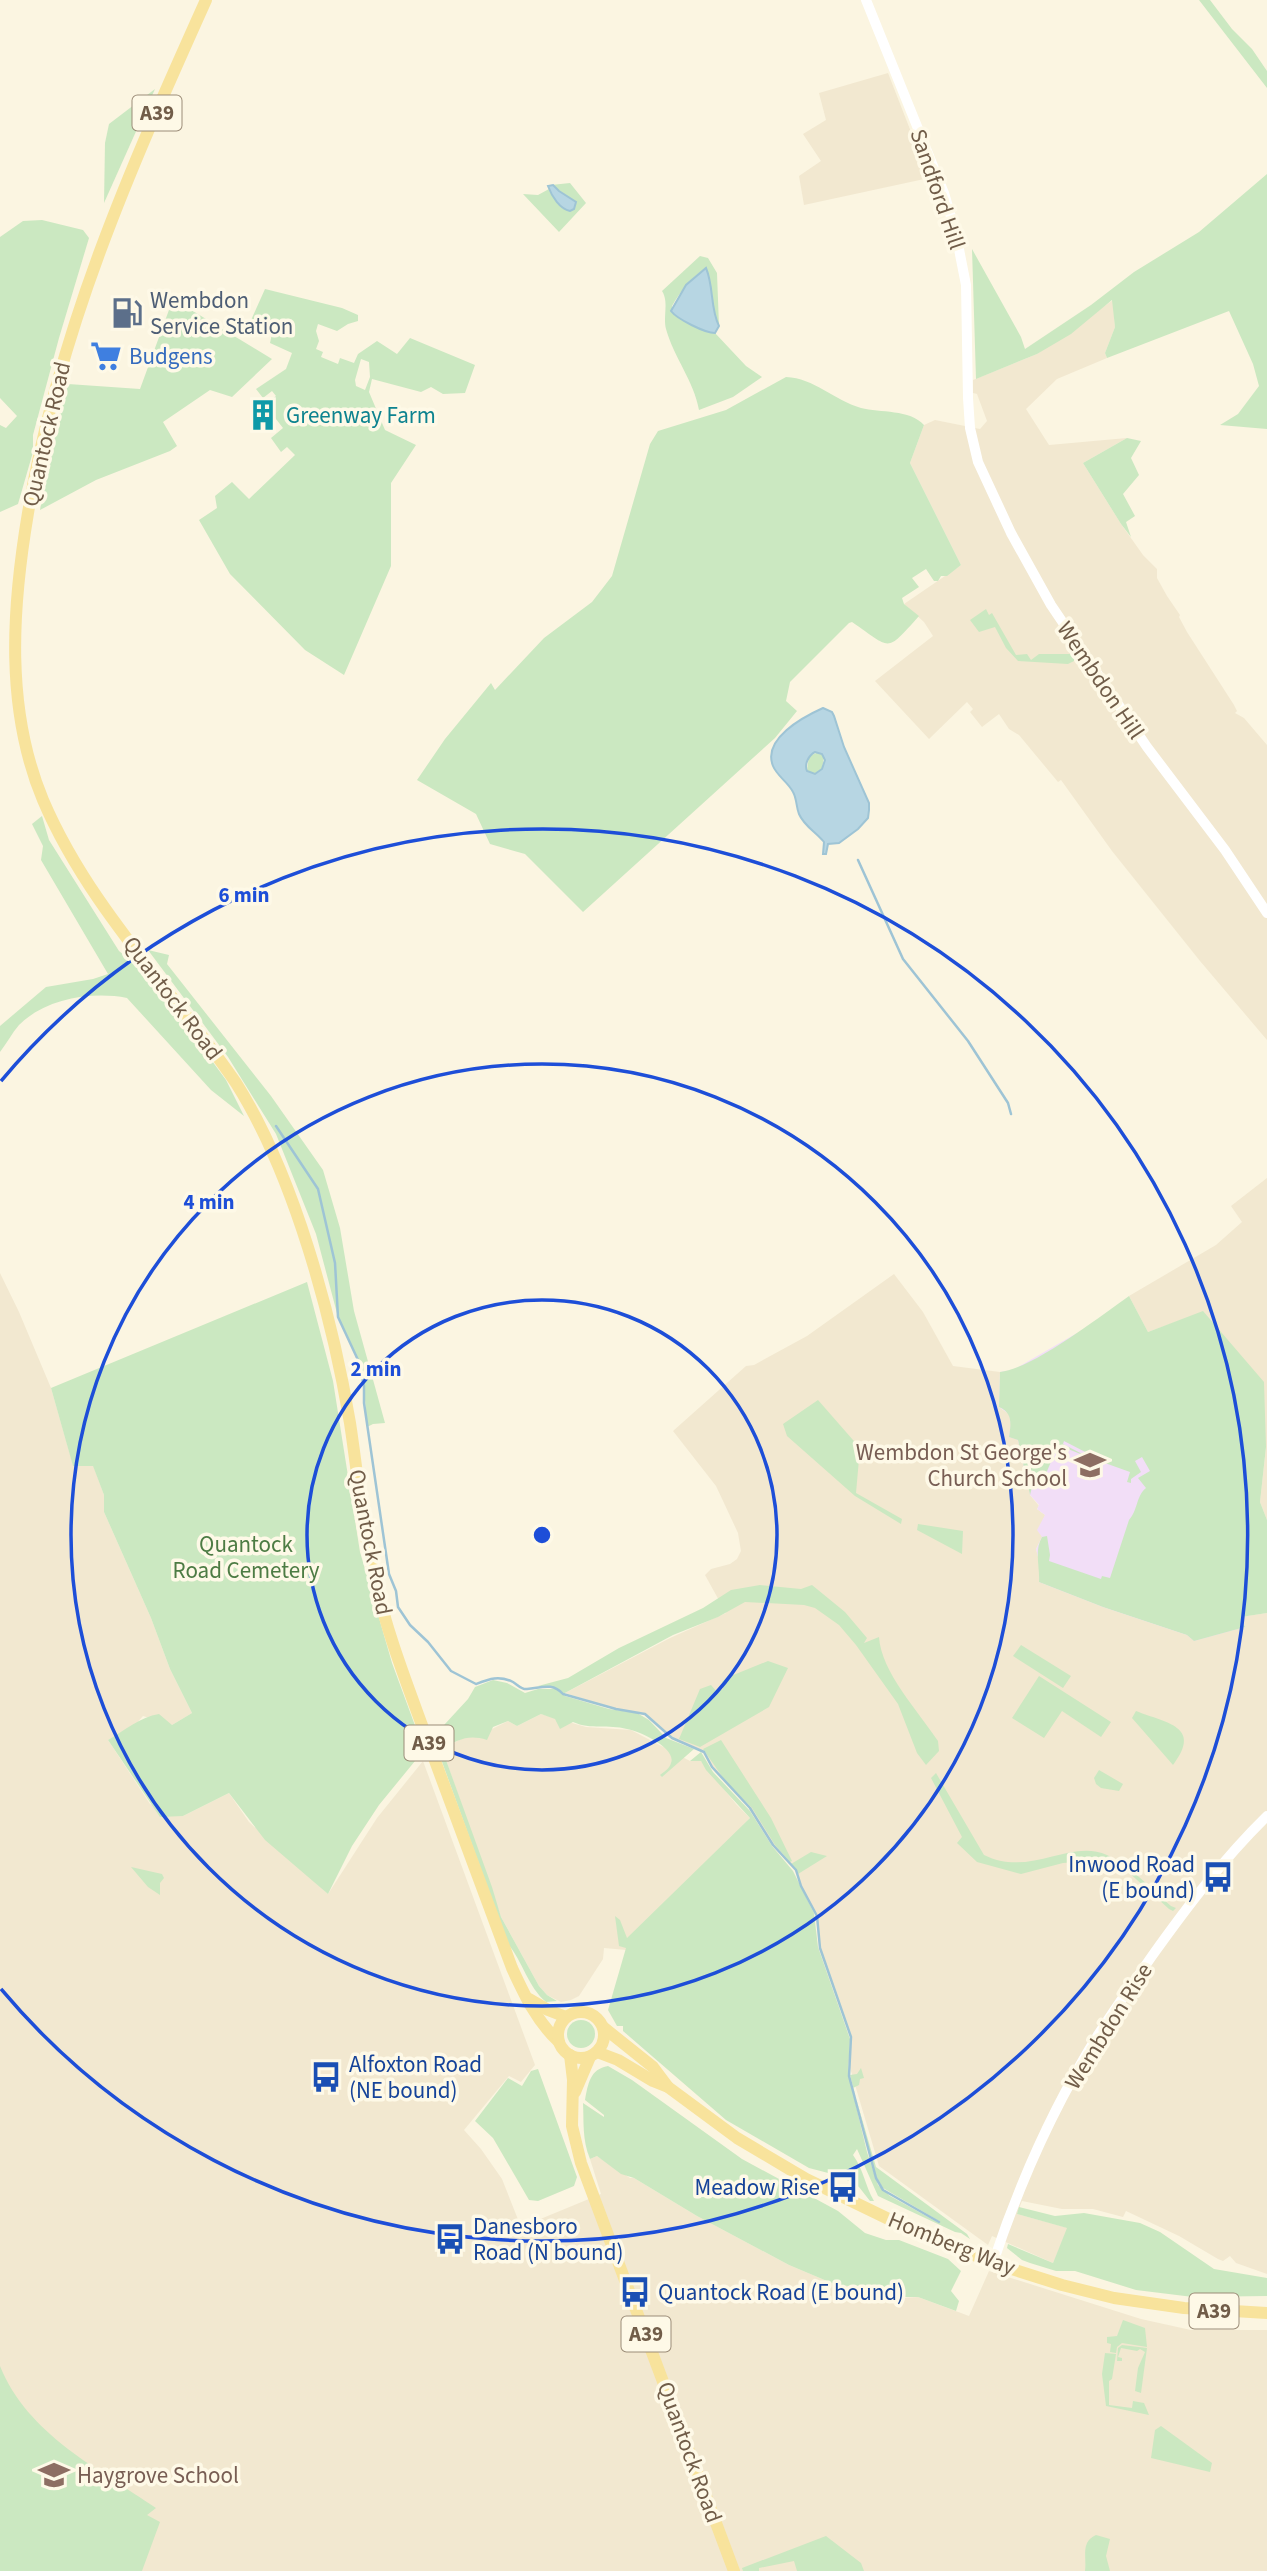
<svg xmlns="http://www.w3.org/2000/svg" width="1267" height="2571" viewBox="0 0 1267 2571" font-family="'Source Sans 3',sans-serif">
<style>
.residential{fill:#f2e8d0}
.education{fill:#f2def7}
.green{fill:#cbe8c1;fill-rule:evenodd}
.water{fill:#b7d6e3;stroke:#9ec4d5;stroke-width:2;fill-rule:evenodd}
.lines{fill:none;stroke-linecap:round;stroke-linejoin:round}
.stream{stroke:#9ec4d5;stroke-width:2.5}
.secondary{stroke:#fff;stroke-width:10}
.primary{stroke:#f8e39c;stroke-width:12}
.ring{fill:none;stroke:#1d4ed8;stroke-width:3.5}
.labels{text-anchor:middle;stroke-width:7;stroke-linejoin:round;paint-order:stroke}
.shield{fill:#fef9e7;stroke:#9b8c78;stroke-width:2}
.shield-label{font-size:21px;font-weight:bold;fill:#715d49}
.street-label{font-size:23px;fill:#715d49;stroke:#fef9e7}
.service-label{font-size:23px;fill:#4e5e75;stroke:#fef9e7;text-anchor:start}
.shop-label{font-size:23px;fill:#366cbe;stroke:#fef9e7;text-anchor:start}
.culture-label{font-size:23px;fill:#0d838f;stroke:#fef9e7;text-anchor:start}
.education-label{font-size:23px;fill:#785e54;stroke:#fef9e7;text-anchor:end}
.park-label{font-size:23px;fill:#4d7c44;stroke:#fef9e7}
.transit-label{font-size:23px;fill:#164399;stroke:#fef9e7;text-anchor:start}
.centre{fill:#1d4ed8;stroke:#fef9e7;stroke-width:3.5}
.ring-label{font-size:21px;text-anchor:middle;font-weight:bold;fill:#1d4ed8;stroke:#fef9e7;stroke-width:7;stroke-linejoin:round;paint-order:stroke}
</style>
<rect width="100%" height="100%" fill="#fbf5e1"/>
<g class="residential">
<path d="M888 73 929 178 804 205 799 176 821 161 803 134 826 120 819 93Z"/>
<path d="M1113 300 1115 327 1105 353 1107 358 1057 379 1026 409 1049 445 1127 438 1083 463 1121 524 1143 555 1157 569V578L1167 596 1180 615 1179 617 1187 632 1234 705 1237 711 1235 713 1244 718 1267 745V1040L1200 961 1112 851 1061 780 1058 782 1019 735 1009 729 999 714 982 727 970 712 973 709 967 702 929 739 875 681 933 636 924 622 904 604 961 565 910 463 924 425 935 420 980 429 987 421 977 394 973 393V380L1037 354Z"/>
<path d="M1267 1178V1520L1260 1502 1266 1447 1226 1339 1203 1312 1148 1332 1129 1296 1216 1245 1242 1222 1231 1206Z"/>
<path d="M0 1273 19 1312 51 1388 73 1465H93L104 1495V1512L151 1618 170 1669 192 1713 172 1725 143 1716 135 1725 108 1740 150 1804 183 1816 229 1793 249 1822 328 1894 377 1818 423 1761 535 2065 521 2082 509 2076 464 2130 481 2149 502 2179 521 2227 601 2194 590 2159 597 2156 630 2178H634L697 2216 789 2265 834 2284 883 2291 902 2298 918 2297 969 2316 989 2271 1141 2319 1191 2330H1267V2571H0Z"/>
<path d="M894 1274 923 1312 953 1366 1000 1372 999 1407 1009 1414 1018 1440 1030 1495 1039 1506 1037 1509 1045 1515 1041 1527 1042 1537 1036 1549 1040 1565 1039 1582 1103 1607 1187 1635 1245 1626 1240 1617 1267 1613V2274L1236 2263 1230 2256 1223 2261 1218 2259 1179 2236 1126 2211 1123 2217 1093 2209H1062L1022 2201 1017 2214 1068 2228 1053 2263 992 2236 988 2245 879 2166 848 2061 851 2037 820 1948 817 1916 801 1886 796 1870 773 1845 750 1808 712 1767 704 1752 672 1738 645 1714 616 1709 565 1693 670 1638 726 1613 705 1575 711 1569 730 1564 737 1559 741 1551 738 1533 716 1486 673 1431 746 1366 754 1365 807 1336Z"/>
<path d="M541 1714 586 1727 631 1730 690 1761H701L736 1804 750 1818 626 1950 604 1948 603 1959 579 1996 571 2000 561 2002 547 1995 539 1986 501 1917 442 1749 465 1737H476L508 1721 517 1726Z"/>
</g>
<path class="education" d="M1077 1333 1245 1627 1194 1641 1187 1635 1103 1607 1039 1582 1040 1565 1036 1549 1042 1537 1037 1530 1045 1515 1037 1509 1039 1505 1030 1495 1018 1440 1009 1437 1011 1424 1009 1414 999 1407 1000 1372 1013 1370Z"/>
<g class="green">
<path d="M1199 0H1210L1232 29 1252 49 1267 71V88Z"/>
<path d="M155 89 104 203 105 143 109 124Z"/>
<path d="M1267 174V429L1220 425 1238 414 1259 386 1253 364 1229 311 1107 358 1105 353 1115 327 1112 300 1071 334 1037 354 976 379 972 249 1021 337 1025 349 1091 305 1134 272 1199 232Z"/>
<path d="M570 183 586 203 559 232 523 194 538 195 549 189 563 209 576 202 551 185Z"/>
<path d="M42 220 83 230 89 238 59 338 33 435V452L18 504 0 512V425L6 428 17 416 0 398V237L23 221Z"/>
<path d="M700 256 708 258 717 273 719 326C710 308 714 287 704 269 690 279 680 292 672 306L674 315 702 330 715 333 746 366 762 377 733 397 699 410C694 381 674 358 666 329 663 316 669 302 662 291Z"/>
<path d="M265 289 342 308 358 315V321L348 324 337 331 318 324 316 331 319 341 316 349 323 352 321 357 338 364 340 358 354 363 358 354 377 341 397 354 410 338 475 365 465 393 443 394 431 387 421 392 372 379 369 392 385 430 416 445 391 483V566L344 675 305 650 230 574 199 520 217 508 215 496 232 482 249 499 295 455 287 447 281 452 271 438 283 428 265 405 276 396 272 391 263 398 256 389 286 369 292 353 270 343 272 334 262 327 256 335H251L248 327ZM361 359 369 362 370 377 365 390 356 386 355 380Z"/>
<path d="M173 299 272 359 232 397 210 390 163 422 177 446 170 451 96 480 40 510 52 435 68 384 140 389Z"/>
<path d="M786 377C814 378 834 400 861 408 880 413 910 409 924 425L910 463 961 565 947 576H941L938 581H934L926 569 912 578 919 587 902 598 904 604 919 616C885 654 892 649 852 622L849 623 790 682 786 701 797 711 775 738 583 912 525 854 490 844 476 814 417 780 445 739 491 683 495 690 544 638 592 602 612 576 650 444 658 431 726 410Z"/>
<path d="M1127 438 1141 441 1131 458 1139 475 1123 494 1135 516 1126 522 1131 537 1121 524 1083 463Z"/>
<path d="M986 609 989 615 992 613 1016 655 1027 654 1031 660 1039 654H1074V661L1068 664 1018 661 1006 648 995 627 979 632 970 620Z"/>
<path d="M819 752 824 757 822 769 815 774 807 771 809 756Z"/>
<path d="M42 816 49 840 119 951 147 974 171 1005 226 1080 244 1116 211 1090 127 998C91 991 45 999 19 1025 12 1033 7 1043 0 1052V1026L46 987 93 979 108 974 41 860 43 846 32 824Z"/>
<path d="M148 950 169 955 167 964 271 1096 323 1170 340 1228 354 1311 385 1423 373 1424 367 1427 364 1386 358 1360 338 1317 316 1234 276 1134 228 1057Z"/>
<path d="M307 1282 333 1381 360 1552 392 1663 424 1750 379 1805 352 1846 328 1894 265 1840 229 1793 183 1816 160 1817 108 1740C125 1730 140 1717 159 1714L172 1725 192 1713 170 1669 151 1618 104 1512V1495L93 1466H73L51 1388Z"/>
<path d="M1129 1296 1148 1332 1203 1311 1264 1382 1266 1447 1260 1502 1267 1520V1613L1241 1617 1245 1627 1194 1641 1187 1635 1103 1607 1039 1582C1040 1566 1034 1551 1042 1537L1047 1536 1050 1555 1049 1561 1101 1579 1102 1576 1110 1578 1129 1520C1138 1510 1136 1496 1146 1488L1138 1478 1150 1471 1142 1457 1135 1461 1141 1472 1131 1479V1483L1127 1482 1130 1472 1091 1458V1455L1064 1441 1063 1444 1088 1457 1058 1445 1045 1476 1042 1474 1038 1484 1033 1483 1030 1495 1018 1440 1009 1437C1011 1424 1013 1413 999 1407L1000 1372C1034 1368 1099 1317 1129 1296Z"/>
<path d="M818 1400 860 1448 856 1493 902 1519 901 1524 855 1496 787 1436 783 1424Z"/>
<path d="M918 1524 963 1531 962 1554 917 1530Z"/>
<path d="M760 1585 801 1589 812 1585 845 1612 867 1638 864 1643 879 1637C881 1672 919 1712 938 1741L939 1751 926 1765 917 1753 898 1704 856 1645 839 1625 815 1608 804 1605 745 1602 718 1617 673 1635 563 1694 558 1689 538 1686 568 1678 619 1648 703 1608 731 1590Z"/>
<path d="M1021 1645 1071 1676 1063 1688 1013 1656Z"/>
<path d="M768 1661 788 1668 769 1707 700 1747 679 1739 700 1689 711 1685 717 1692 723 1689 722 1682 726 1678Z"/>
<path d="M1039 1676 1111 1722 1101 1737 1062 1711 1044 1738 1012 1718Z"/>
<path d="M493 1680 507 1683 525 1693 538 1689H556L565 1696 609 1709 637 1713 649 1720 666 1738 694 1749 662 1777 660 1775C664 1772 670 1768 671 1763 677 1748 639 1731 627 1729 608 1724 591 1730 573 1722L560 1729 555 1719 541 1714 517 1726 508 1721 493 1727 487 1740C468 1734 458 1740 442 1749L492 1887 501 1917 539 1986 547 1995 557 2001 546 2002C528 1987 523 1962 508 1944L433 1737 468 1699 475 1687Z"/>
<path d="M1136 1711C1166 1723 1203 1726 1173 1765L1132 1718Z"/>
<path d="M721 1740 771 1818 792 1861 790 1862 775 1845 752 1808 726 1782 703 1749Z"/>
<path d="M701 1752 713 1772 750 1811 772 1846 793 1871 814 1913 818 1947 850 2039 848 2072 867 2152 878 2185 890 2196 939 2223V2221L883 2188 876 2176 850 2075 857 2074 861 2068 864 2078 860 2079 859 2085 853 2088 876 2167 967 2234 970 2239 961 2233 955 2232 878 2196 857 2149 853 2155C864 2170 865 2186 874 2201H870L859 2187 847 2180 832 2174 809 2168 726 2120 623 2031V2026H617L608 2010 626 1948 619 1946 615 1916 620 1920 627 1938 750 1818 706 1770 701 1761H690Z"/>
<path d="M1099 1770 1123 1784 1119 1791 1101 1788 1096 1784 1094 1778Z"/>
<path d="M936 1773 984 1855C1030 1878 1070 1838 1107 1855 1131 1866 1151 1889 1171 1906L1176 1908 1173 1911 1169 1909 1126 1870 1110 1861 1095 1857 1092 1861 1063 1863 1021 1874 977 1862 957 1843 962 1837 931 1778Z"/>
<path d="M811 1852 827 1856 798 1874 791 1864Z"/>
<path d="M131 1867 162 1874 164 1878 160 1883V1895L148 1887Z"/>
<circle cx="581" cy="2034" r="14"/>
<path d="M608 2066 632 2080 742 2159 838 2211 865 2233 886 2240H899L948 2259 961 2271 951 2291 959 2301 956 2311 918 2297H889L883 2291 834 2284 789 2265 697 2216 634 2178 621 2174 597 2156 590 2159C582 2139 584 2123 583 2103L604 2117V2115L585 2100C588 2084 590 2069 608 2066Z"/>
<path d="M538 2069 577 2177 574 2186 538 2201 529 2200 493 2138 475 2121 508 2078 522 2086 531 2071Z"/>
<path d="M1019 2207 1055 2216 1084 2213 1140 2223 1160 2232 1214 2269 1267 2278V2296L1193 2297 1136 2290 1075 2271H1056L1030 2263 1022 2260 1007 2248 1008 2244 1053 2263 1067 2228 1017 2214Z"/>
<path d="M1123 2320 1145 2328 1147 2347 1122 2343 1117 2347 1116 2353 1110 2352 1111 2344 1107 2343V2337L1117 2336Z"/>
<path d="M1122 2345 1147 2348 1141 2393 1135 2391 1138 2368 1145 2352 1140 2349 1137 2351 1121 2348 1118 2357 1122 2358V2361H1117L1118 2348Z"/>
<path d="M1105 2353 1116 2354 1112 2379 1109 2381V2405L1132 2408 1133 2401 1144 2403 1149 2415 1106 2406 1102 2374Z"/>
<path d="M0 2366C27 2434 99 2469 156 2508L147 2515 160 2522 142 2571H0Z"/>
<path d="M1161 2426 1212 2463 1210 2472 1151 2458 1155 2430Z"/>
<path d="M1096 2535 1110 2539 1106 2556 1110 2571H1085C1087 2557 1080 2542 1096 2535Z"/>
<path d="M826 2536 861 2563 864 2571H797L794 2561 759 2568V2571H743L742 2568Z"/>
</g>
<g class="water">
<path d="M553 185 559 191 576 202 574 209 570 211C560 209 552 197 548 186Z"/>
<path d="M706 268C714 287 710 308 719 326L715 333C705 333 677 319 671 311L686 285Z"/>
<path d="M823 708 832 712 834 716 844 747 869 803V810L868 818 858 829 839 843 828 844 826 854H823L824 842C816 832 804 826 799 814 796 807 797 799 793 792 788 782 777 776 773 766 762 739 803 717 823 708ZM815 752 822 754 825 760 822 769 815 774 807 771C804 764 809 755 815 752Z"/>
</g>
<g class="lines">
<g class="stream">
<path d="M858 860 903 959 968 1041 1008 1103 1011 1114"/>
<path d="M276 1126 318 1189 335 1263 338 1317 358 1360 364 1386V1403L389 1574 396 1591 398 1607 410 1625 428 1642 451 1671 476 1684C489 1679 499 1675 513 1682 518 1685 522 1690 527 1689 541 1688 552 1682 563 1694L616 1709 645 1714 672 1738 704 1752 712 1767 750 1808 773 1845 796 1870 801 1886 817 1916 820 1948 851 2037 849 2076 876 2178 883 2190 939 2222"/>
</g>
<g class="secondary">
<path d="M866 0 944 193 956 234 966 285 968 398 970 428 978 462 1011 533 1051 605 1147 747 1225 850 1267 913"/>
<path d="M993 2263C1019 2184 1054 2106 1098 2035 1115 2008 1134 1982 1152 1956 1187 1907 1224 1858 1267 1816"/>
</g>
<g class="primary">
<path d="M206 0C130 169 59 329 28 513 12 608 5 709 43 800 88 906 172 989 236 1083 294 1175 332 1316 350 1423 358 1475 362 1528 375 1579 388 1638 411 1694 431 1750 458 1823 485 1896 512 1968 525 1996 536 2020 558 2041"/>
<path d="M529 1999 548 2010 566 2017"/>
<circle cx="581" cy="2035" r="23"/>
<path d="M603 2027 653 2067 668 2087"/>
<path d="M597 2052 618 2060 653 2081 668 2087 737 2138 806 2179 903 2226 993 2263 1062 2285 1114 2298 1184 2308 1267 2313"/>
<path d="M570 2055 573 2080 572 2126 581 2163 734 2571"/>
<path d="M575 2092 590 2057"/>
</g>
</g>
<g class="ring">
<circle cx="542" cy="1535" r="235"/>
<circle cx="542" cy="1535" r="471"/>
<path d="M1 1081A706 706 0 1 1 1 1989"/>
</g>
<defs>
<symbol id="fuel-bare" viewBox="-9 -9 18 18"><path d="M-5.5-6h7V0h2V4h1.3V-2.5L3-4.5l.8-.8L6-3V5H2.5V1h-1V6h-7ZM-4.2-4.7v3.2H.2V-4.7Z" fill="#5c6f8a" stroke="#fef9e7" stroke-width="2.5" paint-order="stroke"/></symbol>
<symbol id="supermarket-bare" viewBox="-9 -9 18 18"><path d="M-6-5.5h2.5l.6 2H6L4.5 2H-2.5L-4.4-4H-6ZM-1.5 3.2a1.3 1.3 0 1 0 .1 0ZM3 3.2a1.3 1.3 0 1 0 .1 0Z" fill="#3f7fe0" stroke="#fef9e7" stroke-width="2.5" paint-order="stroke"/></symbol>
<symbol id="building-bare" viewBox="-9 -9 18 18"><path d="M-4-6H4V6H1V3H-1V6H-4ZM-2.5-4.3h1.7v1.8h-1.7ZM.8-4.3h1.7v1.8H.8ZM-2.5-1h1.7V.8h-1.7ZM.8-1h1.7V.8H.8Z" fill="#0f9aa8" stroke="#fef9e7" stroke-width="2.5" paint-order="stroke"/></symbol>
<symbol id="school-bare" viewBox="-9 -9 18 18"><path d="M0-5L7-2L0 1L-7-2ZM-4 1L0 2.5L4 1V4Q0 6-4 4Z" fill="#8d6e63" stroke="#fef9e7" stroke-width="2.5" paint-order="stroke"/></symbol>
<symbol id="bus-bare" viewBox="-9 -9 18 18"><path d="M-5-6H5V4H4V6H2V4H-2V6H-4V4H-5ZM-3.5-4V0h7V-4ZM-3.5 1.2v1.5H-2V1.2ZM2 1.2v1.5H3.5V1.2Z" fill="#1a4fb4" stroke="#fef9e7" stroke-width="2.5" paint-order="stroke"/></symbol>
</defs>
<g fill-rule="evenodd">
<use href="#fuel-bare" x="105" y="291" width="44" height="44"/>
<use href="#supermarket-bare" x="84" y="334" width="44" height="44"/>
<use href="#building-bare" x="241" y="393" width="44" height="44"/>
<use href="#school-bare" x="1068" y="1443" width="44" height="44"/>
<use href="#bus-bare" x="1196" y="1855" width="44" height="44"/>
<use href="#bus-bare" x="304" y="2055" width="44" height="44"/>
<use href="#bus-bare" x="821" y="2165" width="44" height="44"/>
<use href="#bus-bare" x="428" y="2217" width="44" height="44"/>
<use href="#bus-bare" x="613" y="2270" width="44" height="44"/>
<use href="#school-bare" x="32" y="2453" width="44" height="44"/>
</g>
<g class="labels">
<g class="shield">
<rect x="132.5" y="95.5" width="49" height="35" rx="5"/>
<rect x="404.5" y="1725.5" width="49" height="35" rx="5"/>
<rect x="1189.5" y="2293.5" width="49" height="35" rx="5"/>
<rect x="621.5" y="2316.5" width="49" height="35" rx="5"/>
</g>
<g class="shield-label">
<text x="157" y="120">A39</text>
<text x="429" y="1750">A39</text>
<text x="1214" y="2318">A39</text>
<text x="646" y="2341">A39</text>
</g>
<g class="street-label">
<text transform="translate(938 189) rotate(71)" y="8">Sandford Hill</text>
<text transform="translate(46 434) rotate(-77)" y="8">Quantock Road</text>
<text transform="translate(1101 680) rotate(56)" y="8">Wembdon Hill</text>
<text transform="translate(173 998) rotate(53)" y="8">Quantock Road</text>
<text transform="translate(371 1542) rotate(79)" y="8">Quantock Road</text>
<text transform="translate(1108 2026) rotate(-58)" y="8">Wembdon Rise</text>
<text transform="translate(952 2243) rotate(22)" y="8">Homberg Way</text>
<text transform="translate(690 2452) rotate(70)" y="8">Quantock Road</text>
</g>
<g class="service-label">
<text x="150" y="308">Wembdon<tspan x="150" dy="26">Service Station</tspan></text>
</g>
<g class="shop-label">
<text x="129" y="364">Budgens</text>
</g>
<g class="culture-label">
<text x="286" y="423">Greenway Farm</text>
</g>
<g class="education-label">
<text x="1067" y="1460">Wembdon St George's<tspan x="1067" dy="26">Church School</tspan></text>
<text x="77" y="2483" text-anchor="start">Haygrove School</text>
</g>
<g class="park-label">
<text x="246" y="1552">Quantock<tspan x="246" dy="26">Road Cemetery</tspan></text>
</g>
<g class="transit-label">
<text x="1195" y="1872" text-anchor="end">Inwood Road<tspan x="1195" dy="26">(E bound)</tspan></text>
<text x="349" y="2072">Alfoxton Road<tspan x="349" dy="26">(NE bound)</tspan></text>
<text x="820" y="2195" text-anchor="end">Meadow Rise</text>
<text x="473" y="2234">Danesboro<tspan x="473" dy="26">Road (N bound)</tspan></text>
<text x="658" y="2300">Quantock Road (E bound)</text>
</g>
</g>
<circle cx="542" cy="1535" r="10" class="centre"/>
<g class="ring-label">
<text x="244" y="902">6 min</text>
<text x="209" y="1209">4 min</text>
<text x="376" y="1376">2 min</text>
</g>
</svg>
